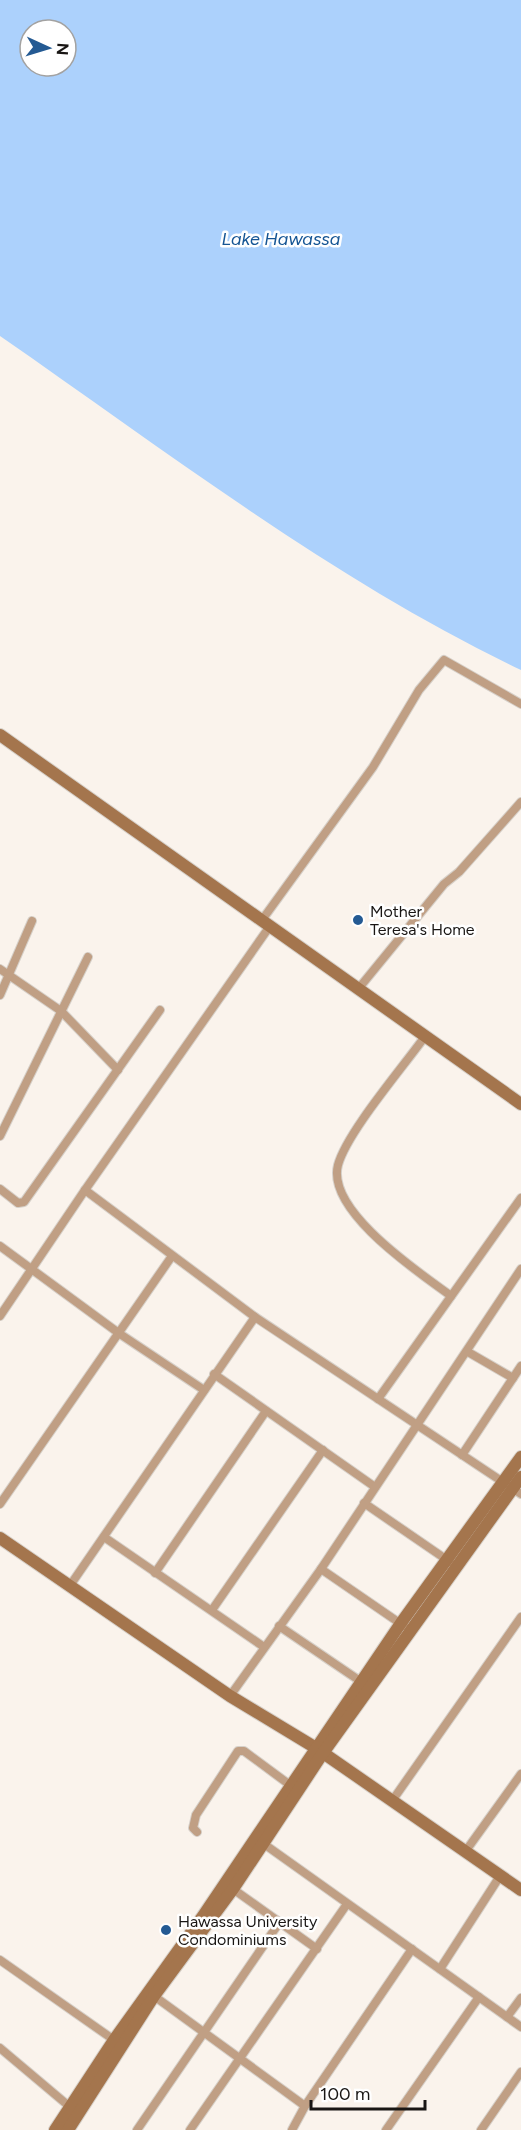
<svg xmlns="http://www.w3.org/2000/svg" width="521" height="2130" viewBox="0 0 521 2130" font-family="Figtree,sans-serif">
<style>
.water{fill:#acd1fc;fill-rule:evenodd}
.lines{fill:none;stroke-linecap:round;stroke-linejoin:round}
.street-casing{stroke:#d6d0c9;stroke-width:10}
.secondary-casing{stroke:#d6d0c9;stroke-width:14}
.street{stroke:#c09f84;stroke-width:8}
.secondary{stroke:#a4754d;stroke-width:12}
.poi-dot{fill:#245a93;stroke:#fff;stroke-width:2}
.labels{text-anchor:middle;stroke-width:5;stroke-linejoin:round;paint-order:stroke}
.poi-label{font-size:16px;fill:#191614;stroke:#fff;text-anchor:start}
.water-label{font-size:18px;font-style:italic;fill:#155594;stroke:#fff}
</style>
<rect width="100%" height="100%" fill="#faf3ec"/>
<path class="water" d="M0 0H521V670C335 581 169 453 0 336ZM30 30H66V66H30Z"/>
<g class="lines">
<defs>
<g id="street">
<path d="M262 920 373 767 419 690 444 660 521 704"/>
<path d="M0 969 61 1011 118 1070"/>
<path d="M359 988 444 884 459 872 521 802"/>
<path d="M0 995 32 921"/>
<path d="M426 1035C404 1066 347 1132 338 1165 326 1211 420 1273 451 1296"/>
<path d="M0 1136 88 957"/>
<path d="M0 1189 18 1203 24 1202 160 1010"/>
<path d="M85 1190 255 1317 521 1494"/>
<path d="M0 1246 120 1334 204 1390"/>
<path d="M0 1316 85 1190 270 926"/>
<path d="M468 1352 513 1378"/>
<path d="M214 1374 375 1487"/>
<path d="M378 1399 521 1198"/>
<path d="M462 1455 521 1366"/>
<path d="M364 1503 450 1562"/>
<path d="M0 1504 172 1256"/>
<path d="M104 1537 264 1647"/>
<path d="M321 1569 404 1626"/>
<path d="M155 1573 266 1411"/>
<path d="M69 1587 255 1317"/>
<path d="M212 1610 323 1450"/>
<path d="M279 1626 363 1683"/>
<path d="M230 1696 321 1569 521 1269"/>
<path d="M392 1801 521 1617"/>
<path d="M197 1832 193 1828 196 1815 238 1751H244L290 1785"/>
<path d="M264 1844 521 2027"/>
<path d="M465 1852 521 1774"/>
<path d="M233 1889 317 1949"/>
<path d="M0 1960 114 2040"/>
<path d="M440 1969 500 1876"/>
<path d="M154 1996 305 2106"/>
<path d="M507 2017 521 1998"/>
<path d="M0 2048 70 2107"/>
<path d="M137 2130 279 1923"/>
<path d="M190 2130 347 1904"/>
<path d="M292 2130 305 2106 412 1949"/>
<path d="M386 2130 479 1997"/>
<path d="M481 2130 521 2072"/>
</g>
<g id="secondary">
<path d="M0 735 521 1104"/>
<path d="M0 1538 230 1696 316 1748 521 1890"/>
<path d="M55 2130 114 2040 203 1916 401 1623 521 1457"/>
<path d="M68 2130 154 1996 233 1889 323 1753 521 1477"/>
</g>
</defs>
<use href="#street" class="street-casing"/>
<use href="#secondary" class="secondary-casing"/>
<use href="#street" class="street"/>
<use href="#secondary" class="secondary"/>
</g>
<g class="poi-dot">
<circle cx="358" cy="920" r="6"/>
<circle cx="166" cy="1930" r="6"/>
</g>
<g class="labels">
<g class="poi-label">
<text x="370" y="917">Mother<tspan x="370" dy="18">Teresa's Home</tspan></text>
<text x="178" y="1927">Hawassa University<tspan x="178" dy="18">Condominiums</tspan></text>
</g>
<g class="water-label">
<text x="281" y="245">Lake Hawassa</text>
</g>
</g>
<g transform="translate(48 48) rotate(94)"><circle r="28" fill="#ffffff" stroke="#a3a2a1" stroke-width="1.5"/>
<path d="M0-4.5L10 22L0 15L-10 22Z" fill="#245a93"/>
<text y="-9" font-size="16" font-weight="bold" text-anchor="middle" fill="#191614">N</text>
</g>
<path d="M311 2100v9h114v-9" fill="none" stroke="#191614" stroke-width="3"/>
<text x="320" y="2100" font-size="18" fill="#191614" stroke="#ffffff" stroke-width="4.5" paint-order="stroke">100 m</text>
</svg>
